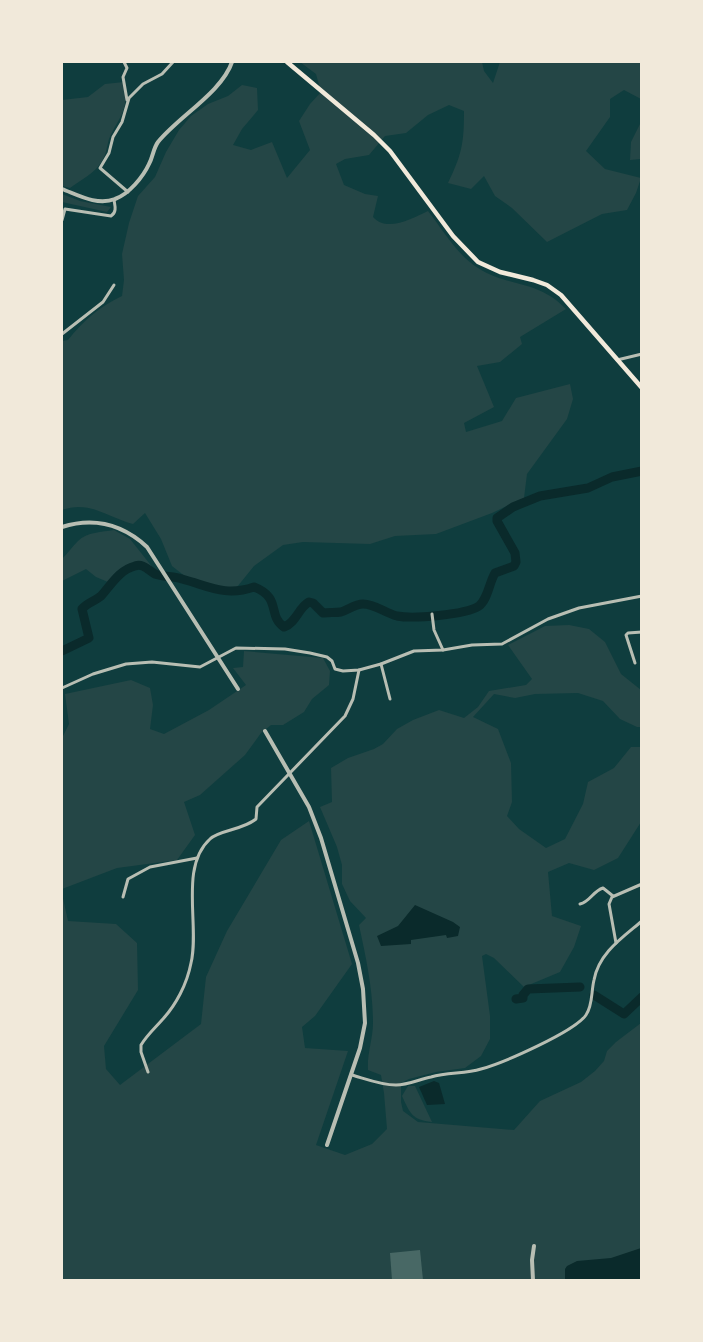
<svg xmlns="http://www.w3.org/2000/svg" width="703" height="1342" viewBox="0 0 703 1342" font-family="'Work Sans',sans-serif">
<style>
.green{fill:#244646}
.water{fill:#0a2a2b}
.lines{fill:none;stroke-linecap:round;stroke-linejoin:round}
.river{stroke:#0a2a2b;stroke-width:9}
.building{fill:#486865}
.minor{stroke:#b8beb3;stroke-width:3}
.tertiary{stroke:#b8beb3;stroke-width:4}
.primary{stroke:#f1e9da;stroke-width:4.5}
</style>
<rect width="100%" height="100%" fill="#0f3d3e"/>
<g class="green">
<path d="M300 62H482L484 71 493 83 500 62H641V99L624 90 610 99V117L586 151 605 169 641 178 636 193 627 210 602 214 547 242 512 208 495 196 484 176 471 189 448 183C462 154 464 143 464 111L449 105 428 115 406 133 385 136 369 155 345 159 336 164 344 185 365 194 378 196 373 217C387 233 413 218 428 211 443 230 457 255 478 268 509 288 537 279 566 309L520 337 522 344 500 362 477 366 494 407 464 423 466 432 502 421 516 398 570 384 573 399 567 419 527 474 524 498 492 513 436 534 395 536 370 544 303 542 283 545 254 566 233 592 196 585 172 566 161 539 145 513 133 524C107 517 89 500 62 510V341L68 340C84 320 99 307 122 296L124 280 122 254 129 223 138 196 155 177 166 152 179 130 191 116 208 104 228 96 242 85 257 88 258 110 242 129 233 145 251 150 272 142 287 178 310 150 299 121 310 104 321 92 316 74Z"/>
<path d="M124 82C129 113 120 114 109 139 107 146 106 155 102 161 95 173 81 180 70 188L62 186V100L88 97 105 84Z"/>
<path d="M641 122V159L630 160 631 142Z"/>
<path d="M62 194 80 201 111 207 107 212 62 202Z"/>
<path d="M114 530 130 539 153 568 139 561 125 566 108 582 96 577 86 569 62 581V559C68 553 72 547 78 541 87 532 102 532 114 530Z"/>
<path d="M569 625 589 629 605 642 621 674 641 690V727H637L620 719 603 701 578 693 535 694 515 698 494 694 473 717 498 729 511 763 512 802 507 816 519 829 546 848 565 839 583 804 588 782 614 768 631 747H641V822L618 858 594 870 569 863 548 872 552 916 581 926 574 947 560 972 524 987 494 958 486 954 482 956 490 1016V1039L481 1056 465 1068 436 1072 409 1079 401 1083V1102L403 1111 418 1122 514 1130 540 1101 581 1082 595 1071 604 1061 607 1051 616 1042 641 1023V1280H62V894L68 921 116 924 137 943 138 990 104 1046 106 1069 120 1085 201 1024 206 977 227 931 281 840 309 821 352 964 315 1016 302 1027 305 1048 348 1051 316 1145 345 1155 372 1144 387 1129 384 1093 381 1075 368 1070C367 1053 373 1039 373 1023 373 989 366 958 359 925L366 918 350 901 342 884V865L337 847 320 807 332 802 331 768 348 758 374 749 383 744 397 729 413 720 439 710 464 718 478 707 489 691 526 685 532 679 508 645 545 626Z"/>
<path d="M244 651 323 658 330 671 329 685 312 699 304 712 283 725H271L261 733 245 755 200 795 184 802 195 835 177 860 117 868 62 889V738L69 724 65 694 131 680 150 688 153 705 150 729 164 734 209 710 246 685 233 668 243 667Z"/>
<path d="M408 1086H415L432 1122C412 1120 410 1113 402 1096Z"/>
</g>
<g class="water">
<path d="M415 905 453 922 460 927 458 936 447 938 446 935 411 940V944L381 946 377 936 398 926Z"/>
<path d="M434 1081 439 1083 445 1104 427 1105 419 1087Z"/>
<path d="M641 1248V1280H565V1269L567 1266 577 1261 611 1258Z"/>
</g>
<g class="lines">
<g class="river">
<path d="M62 651 89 638 82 609C87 603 95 601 101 596 111 585 119 570 135 566 143 563 148 570 155 574 163 577 174 576 182 579 209 586 225 597 254 587 282 598 267 615 284 627 297 622 298 608 309 602L313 603 323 613C329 612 335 613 341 612 348 610 355 604 363 604 375 604 385 613 397 616 413 619 465 615 479 606 488 599 489 583 495 573L514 566 516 562 515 553 497 521V518L513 507 540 496 588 488 612 477 642 471"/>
<path d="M594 995 624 1014 642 997"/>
<path d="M516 999 523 998V995L528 989 580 987"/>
</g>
</g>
<path class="building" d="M420 1250 423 1280H392L390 1253Z"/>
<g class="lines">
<g class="minor">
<path d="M124 62 127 68 123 77 127 100"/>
<path d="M128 192 100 168 109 153 113 137 122 122 129 98 143 84 162 74 173 62"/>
<path d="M62 220 65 209 111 216C117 212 115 206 114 200"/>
<path d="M62 334 103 302 114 285"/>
<path d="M617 360 642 354"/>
<path d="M432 614 434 630 443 650"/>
<path d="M635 663 626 635 628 633 642 632"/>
<path d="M381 664 390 699"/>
<path d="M62 688 93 674 126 664 152 662 200 667 236 648 285 649 310 653 327 657 332 661 335 669 343 671 359 670 381 664 414 651 443 650 472 645 502 644 548 619 579 608 642 596"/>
<path d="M123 897 128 879 150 867 197 858"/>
<path d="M580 904C590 902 593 891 603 888L613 896"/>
<path d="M616 943 609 904 612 897 642 884"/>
<path d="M148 1072 141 1052V1045C147 1035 155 1028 162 1020 176 1005 187 984 191 963 200 926 179 867 210 839 219 830 243 830 256 819L257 807 345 716 353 699 359 670"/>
<path d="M352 1075C366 1079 381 1085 396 1085 408 1085 420 1079 431 1077 448 1072 465 1074 481 1069 503 1063 574 1032 586 1015 593 1005 591 992 594 980 599 953 622 938 642 921"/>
</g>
<g class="tertiary">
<path d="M62 189C78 195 97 206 115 199 129 194 143 177 149 164 153 157 153 149 158 142 178 117 222 92 232 62"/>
<path d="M62 527C94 517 122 524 147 547L238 689"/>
<path d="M265 731 309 807 321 838 358 963 363 989 365 1023 360 1048 327 1145"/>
<path d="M533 1280 532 1260 534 1246"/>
</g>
<path class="primary" d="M287 62 374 135 390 151 453 236 478 262 500 272 533 280 547 285 561 295 642 388"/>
</g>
<rect width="703" height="1342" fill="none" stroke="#f1e9da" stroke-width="126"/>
</svg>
